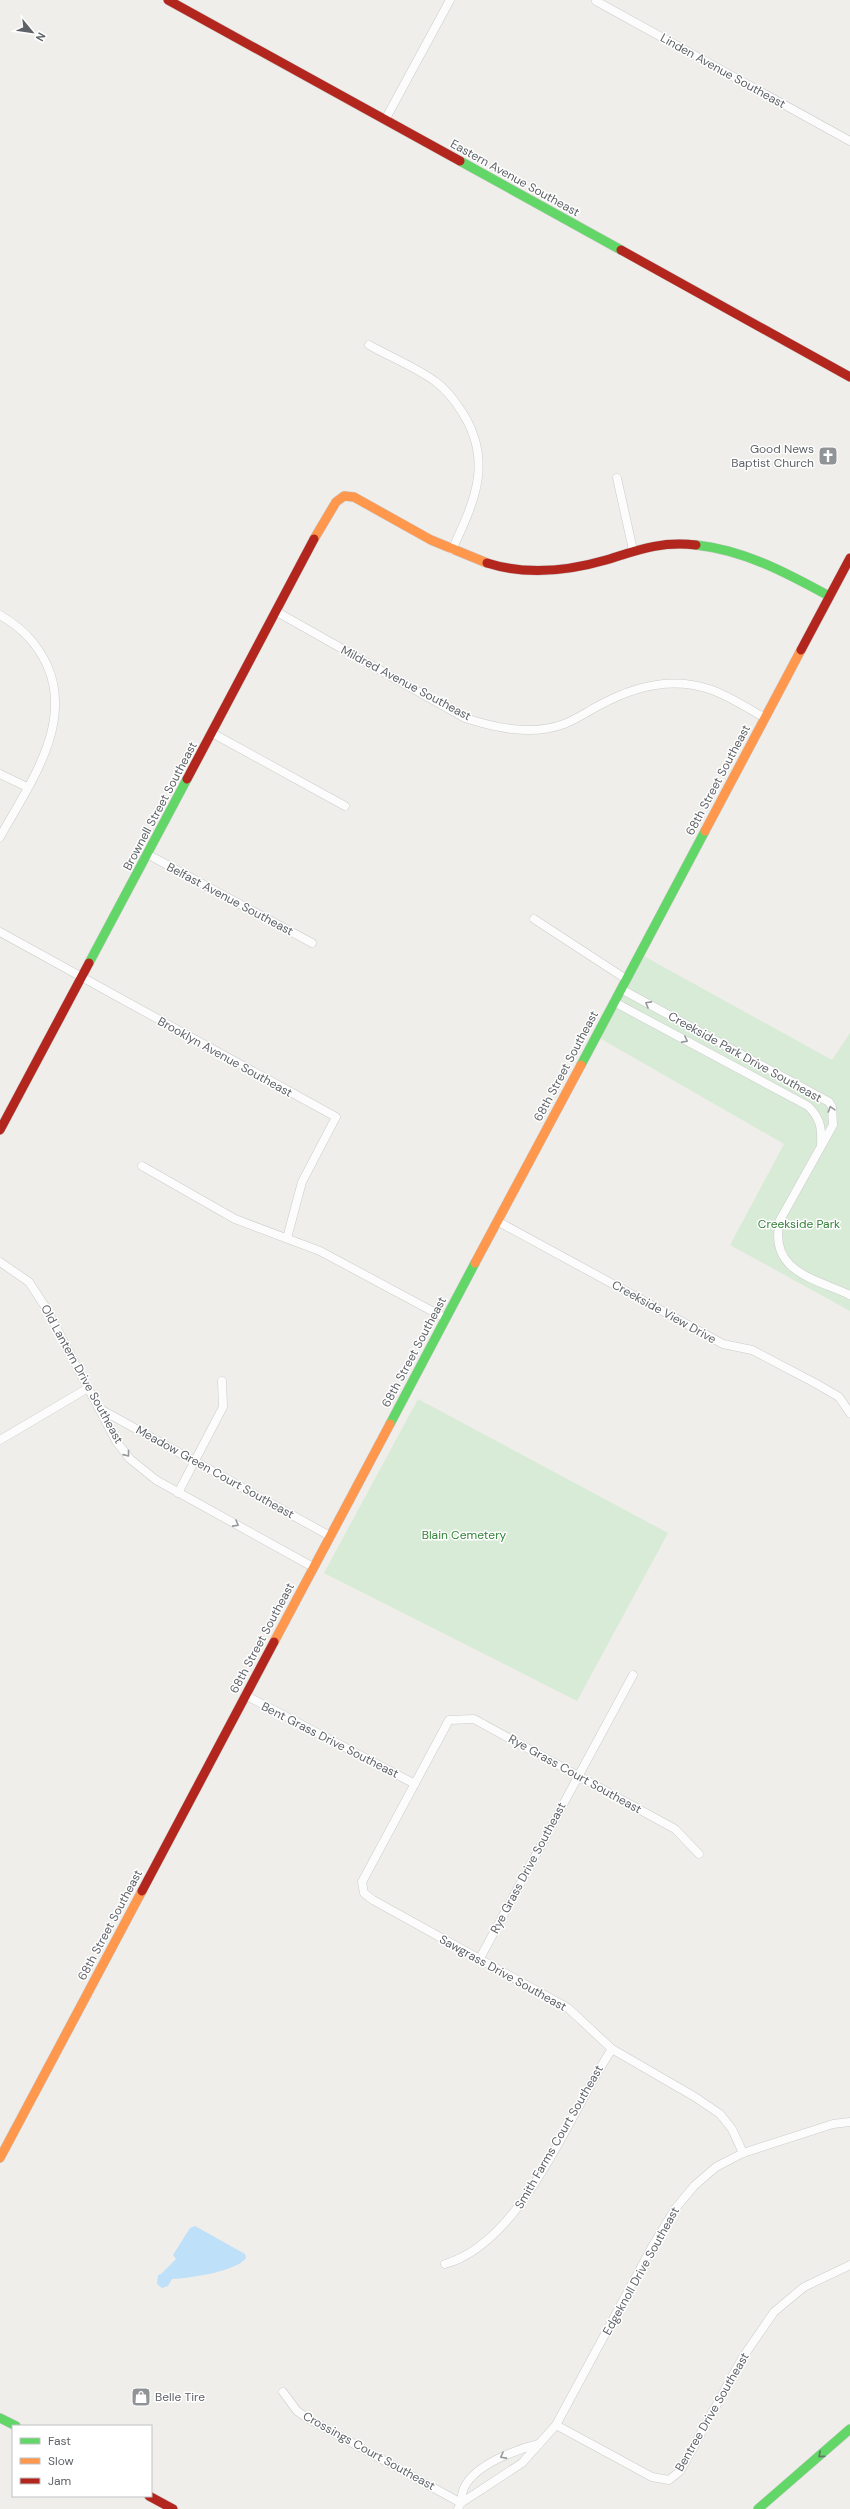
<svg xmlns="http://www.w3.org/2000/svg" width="850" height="2509" viewBox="0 0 850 2509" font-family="'DM Sans',sans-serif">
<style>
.green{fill:#d8ebd6}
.water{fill:#bfe0f9}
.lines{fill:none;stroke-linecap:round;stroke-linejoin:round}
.street-casing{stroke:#cbcccc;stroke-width:9}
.fast-casing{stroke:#cacacb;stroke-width:10}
.slow-casing{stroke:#cacacb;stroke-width:10}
.jam-casing{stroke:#cacacb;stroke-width:10}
.street{stroke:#fdfcfc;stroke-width:8}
.fast{stroke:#63d668;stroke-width:9}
.slow{stroke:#ff974d;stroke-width:9}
.jam{stroke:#b3261e;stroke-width:9}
.oneway{stroke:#96999c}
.oneway2{stroke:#607468}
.labels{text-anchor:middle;stroke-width:3;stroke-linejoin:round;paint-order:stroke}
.street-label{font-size:12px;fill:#5f6368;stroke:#fff}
.poi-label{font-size:12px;fill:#5f6368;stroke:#fff;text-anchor:end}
.park-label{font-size:12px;fill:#348238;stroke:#fff}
</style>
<rect width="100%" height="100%" fill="#efeeea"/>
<g class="green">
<path d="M640 954 832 1060 850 1033V1311L730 1245 784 1144 596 1036Z"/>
<path d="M418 1399 668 1533 577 1701 324 1573Z"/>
</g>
<path class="water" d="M195 2226 245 2254 246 2258C236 2272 189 2278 172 2279L168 2286 162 2288 157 2284 158 2275 161 2274 176 2259 173 2255 190 2228Z"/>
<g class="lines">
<defs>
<g id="street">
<path d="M596 1 850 141"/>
<path d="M385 120 450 0"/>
<path d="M369 345C390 357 416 367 436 382 447 390 455 401 462 412 494 462 474 502 452 550"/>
<path d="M617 478 633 550"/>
<path d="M277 612 465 718C496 728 532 736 564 724 575 720 587 712 598 706 632 687 670 676 709 689 728 695 747 708 765 718"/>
<path d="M0 615C22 628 36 642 47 665 74 725 28 786 0 837"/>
<path d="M212 733 345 806"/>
<path d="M0 774 27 787"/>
<path d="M147 854 312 943"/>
<path d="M534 919 626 979"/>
<path d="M0 932 336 1117 302 1182 287 1238"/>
<path d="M621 989 829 1102 832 1107 833 1125 780 1220C768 1271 813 1278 850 1295"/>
<path d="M614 1002 808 1106C820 1118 822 1127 821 1144"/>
<path d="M142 1166 235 1219 320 1251 445 1318"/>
<path d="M497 1221 723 1344 752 1350 815 1383 839 1397 850 1413"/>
<path d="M0 1262 29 1282 46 1308 116 1441 130 1459 156 1480 313 1567"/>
<path d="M100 1409 330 1536"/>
<path d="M0 1440 88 1388"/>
<path d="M178 1493 223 1407 222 1381"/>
<path d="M245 1695 415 1784"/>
<path d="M699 1854 675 1829 474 1719 449 1720 362 1882 364 1893 373 1900 568 2008 612 2049 695 2097 720 2114 732 2129 743 2153"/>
<path d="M479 1960 633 1675"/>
<path d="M445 2264C523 2242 569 2113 612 2049"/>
<path d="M283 2392 297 2411 307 2418 461 2503"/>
<path d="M556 2425 652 2477 669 2480 680 2471 743 2357 774 2312 804 2287 850 2265"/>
<path d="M461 2503 522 2463 556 2425 652 2247 675 2209 694 2186 716 2167 743 2153 833 2124 850 2122"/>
<path d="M458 2509C462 2502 461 2495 464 2488 474 2465 517 2449 539 2444"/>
</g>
<g id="fast">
<path d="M460 161 621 250"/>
<path d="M696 545C744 550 787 573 829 596"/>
<path d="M89 963 187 779"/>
<path d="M581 1065 705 831"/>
<path d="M390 1424 475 1263"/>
<path d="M0 2418 16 2426"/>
<path d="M758 2509 850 2429"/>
</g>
<g id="slow">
<path d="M314 539 336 502 344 496 354 497 431 540 487 563"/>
<path d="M705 831 801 650"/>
<path d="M475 1263 581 1065"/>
<path d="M274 1642 390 1424"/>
<path d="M0 2158 142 1891"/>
</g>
<g id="jam">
<path d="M168 0 460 161"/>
<path d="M621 250 850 377"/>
<path d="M487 563C525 575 568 571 606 560 638 550 660 541 696 545"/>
<path d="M801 650 850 558"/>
<path d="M187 779 314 539"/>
<path d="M0 1130 89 963"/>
<path d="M142 1891 274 1642"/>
<path d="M149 2496 173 2509"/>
</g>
</defs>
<use href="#street" class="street-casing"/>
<use href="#fast" class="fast-casing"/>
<use href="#slow" class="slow-casing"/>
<use href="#jam" class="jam-casing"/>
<use href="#street" class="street"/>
<use href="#fast" class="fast"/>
<use href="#slow" class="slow"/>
<use href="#jam" class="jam"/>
</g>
<defs><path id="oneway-chevron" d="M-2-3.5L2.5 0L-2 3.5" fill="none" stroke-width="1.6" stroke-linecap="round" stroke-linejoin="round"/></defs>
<g class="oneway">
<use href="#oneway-chevron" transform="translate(648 1004) rotate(-151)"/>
<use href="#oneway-chevron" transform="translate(685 1040) rotate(28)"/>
<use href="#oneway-chevron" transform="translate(831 1109) rotate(-108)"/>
<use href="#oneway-chevron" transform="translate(127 1454) rotate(51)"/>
<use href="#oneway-chevron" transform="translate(236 1524) rotate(29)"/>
<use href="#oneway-chevron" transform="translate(503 2456) rotate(152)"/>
</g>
<use class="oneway2" href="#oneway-chevron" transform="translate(821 2455) rotate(138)"/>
<defs>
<symbol id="church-square" viewBox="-11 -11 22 22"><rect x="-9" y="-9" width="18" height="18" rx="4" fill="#919496" stroke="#fff"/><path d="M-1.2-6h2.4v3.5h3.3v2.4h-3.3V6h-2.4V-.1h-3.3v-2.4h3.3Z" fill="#fff"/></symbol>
<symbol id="shop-square" viewBox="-11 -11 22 22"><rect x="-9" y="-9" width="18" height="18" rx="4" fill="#919496" stroke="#fff"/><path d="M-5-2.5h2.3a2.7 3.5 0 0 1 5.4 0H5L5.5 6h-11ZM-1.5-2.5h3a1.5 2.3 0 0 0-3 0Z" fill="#fff"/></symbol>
</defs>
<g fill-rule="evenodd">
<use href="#church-square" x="817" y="445" width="22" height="22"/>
<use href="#shop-square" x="130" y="2386" width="22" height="22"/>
</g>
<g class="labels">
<g class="street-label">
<text transform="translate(723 71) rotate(29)" y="4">Linden Avenue Southeast</text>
<text transform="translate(515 178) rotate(29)" y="4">Eastern Avenue Southeast</text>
<text transform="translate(406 683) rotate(28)" y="4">Mildred Avenue Southeast</text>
<text transform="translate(718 780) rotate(-62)" y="4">68th Street Southeast</text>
<text transform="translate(160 806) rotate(-62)" y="4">Brownell Street Southeast</text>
<text transform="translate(230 899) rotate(28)" y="4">Belfast Avenue Southeast</text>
<text transform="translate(225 1057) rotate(29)" y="4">Brooklyn Avenue Southeast</text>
<text transform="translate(745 1057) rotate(29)" y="4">Creekside Park Drive Southeast</text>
<text transform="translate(566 1066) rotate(-62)" y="4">68th Street Southeast</text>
<text transform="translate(664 1312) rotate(29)" y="4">Creekside View Drive</text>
<text transform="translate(414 1352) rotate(-62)" y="4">68th Street Southeast</text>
<text transform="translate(82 1374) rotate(61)" y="4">Old Lantern Drive Southeast</text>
<text transform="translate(215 1472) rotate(29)" y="4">Meadow Green Court Southeast</text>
<text transform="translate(262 1638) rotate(-62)" y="4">68th Street Southeast</text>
<text transform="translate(330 1740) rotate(27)" y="4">Bent Grass Drive Southeast</text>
<text transform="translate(575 1774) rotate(29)" y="4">Rye Grass Court Southeast</text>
<text transform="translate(528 1868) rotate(-62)" y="4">Rye Grass Drive Southeast</text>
<text transform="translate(110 1925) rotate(-62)" y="4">68th Street Southeast</text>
<text transform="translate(503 1973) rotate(29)" y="4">Sawgrass Drive Southeast</text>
<text transform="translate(559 2137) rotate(-60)" y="4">Smith Farms Court Southeast</text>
<text transform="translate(641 2271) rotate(-61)" y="4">Edgeknoll Drive Southeast</text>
<text transform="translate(712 2412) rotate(-60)" y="4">Bentree Drive Southeast</text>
<text transform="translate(369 2451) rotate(29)" y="4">Crossings Court Southeast</text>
</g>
<g class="poi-label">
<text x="814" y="453">Good News<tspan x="814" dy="14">Baptist Church</tspan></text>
<text x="155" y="2401" text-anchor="start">Belle Tire</text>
</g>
<g class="park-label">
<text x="799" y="1228">Creekside Park</text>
<text x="464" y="1539">Blain Cemetery</text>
</g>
</g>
<rect x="12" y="2425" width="140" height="72" fill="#ffffff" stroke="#bfc1c3"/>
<rect x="20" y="2438" width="20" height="6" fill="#63d668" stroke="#bfc1c3"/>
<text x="48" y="2445" font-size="12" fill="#5f6368">Fast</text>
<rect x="20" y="2458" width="20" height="6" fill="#ff974d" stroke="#bfc1c3"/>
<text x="48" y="2465" font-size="12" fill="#5f6368">Slow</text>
<rect x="20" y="2478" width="20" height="6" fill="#b3261e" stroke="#bfc1c3"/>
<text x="48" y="2485" font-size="12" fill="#5f6368">Jam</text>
<g transform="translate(32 32) rotate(119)" stroke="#ffffff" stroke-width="3" paint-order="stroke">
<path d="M0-3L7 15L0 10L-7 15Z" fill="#5f6368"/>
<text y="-6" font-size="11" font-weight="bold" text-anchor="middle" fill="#5f6368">N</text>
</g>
</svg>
